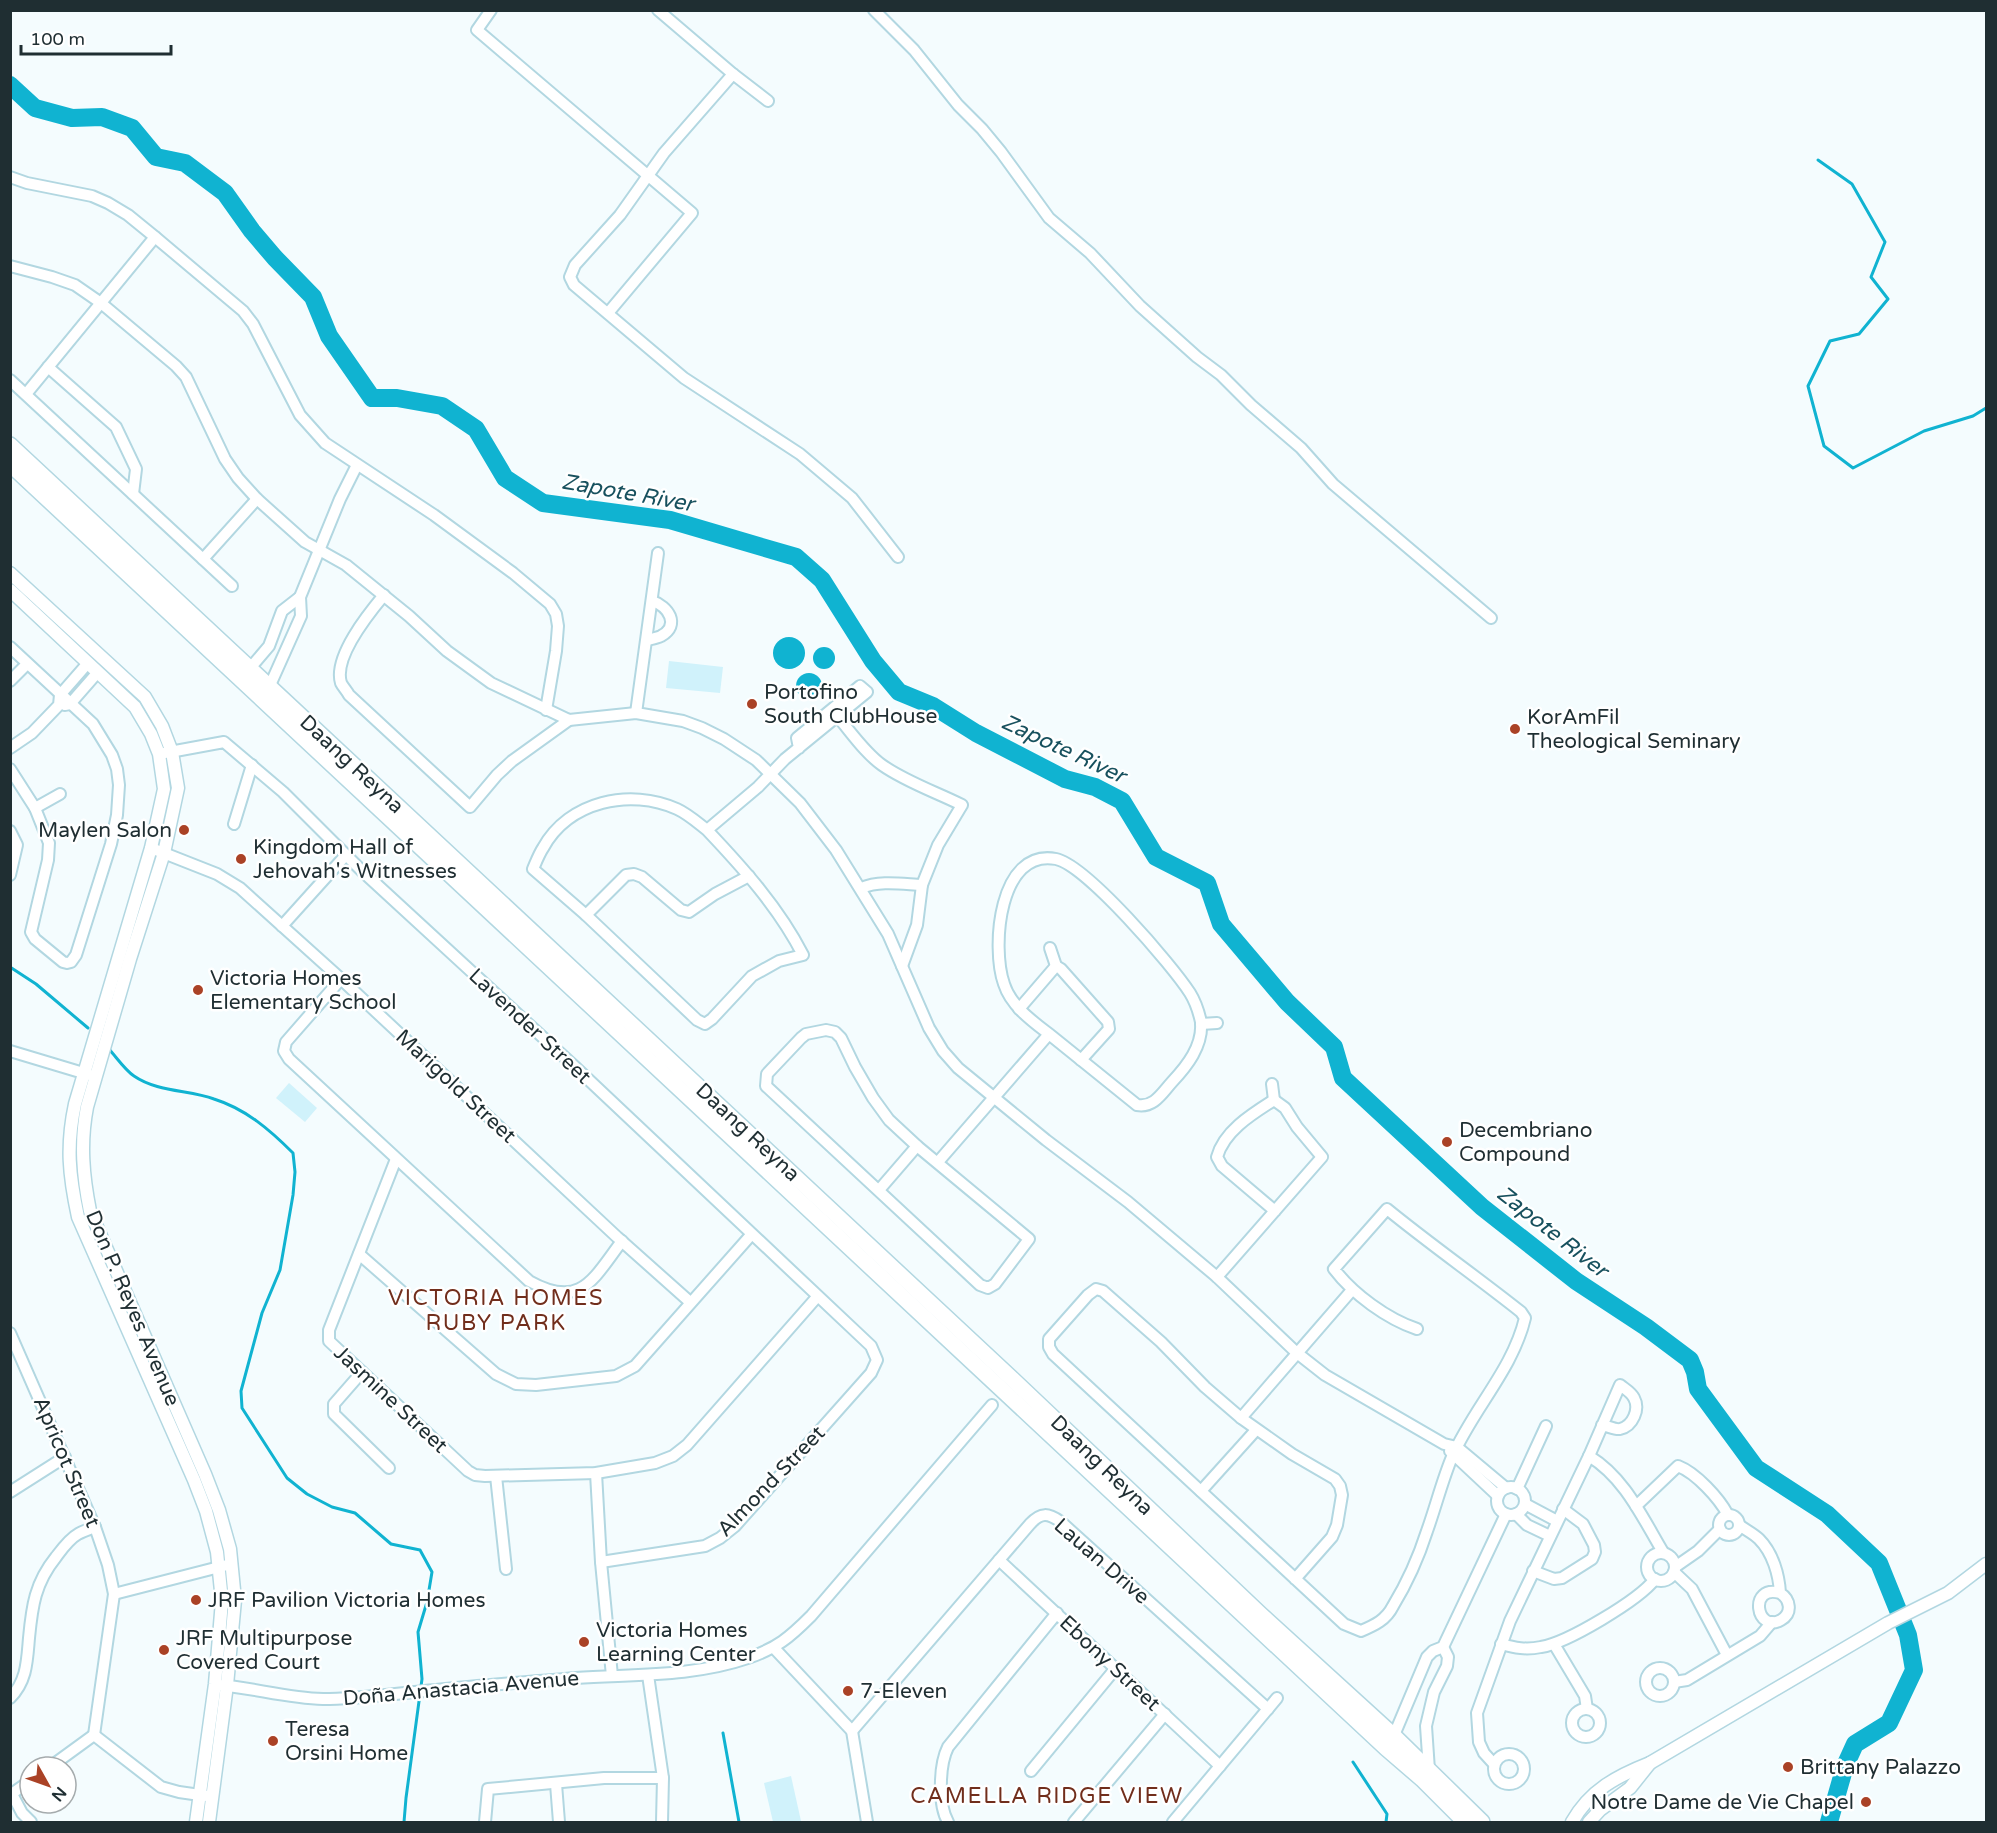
<svg xmlns="http://www.w3.org/2000/svg" width="1997" height="1833" viewBox="0 0 1997 1833" font-family="'Varela Round',sans-serif">
<style>
.pitch{fill:#d0f2fb}
.water{fill:#10b3d1}
.lines{fill:none;stroke-linecap:round;stroke-linejoin:round}
.stream{stroke:#10b3d1;stroke-width:3}
.river{stroke:#10b3d1;stroke-width:18}
.minor-casing{stroke:#b2d7e1;stroke-width:14}
.tertiary-casing{stroke:#b2d7e1;stroke-width:15}
.secondary-casing{stroke:#b2d7e1;stroke-width:18}
.minor{stroke:#fff;stroke-width:10}
.tertiary{stroke:#fff;stroke-width:12}
.secondary{stroke:#fff;stroke-width:15}
.poi-dot{fill:#aa4226;stroke:#fff;stroke-width:2}
.labels{text-anchor:middle;stroke-width:5;stroke-linejoin:round;paint-order:stroke}
.poi-label{font-size:21px;fill:#1f2e32;stroke:#fff;text-anchor:start}
.street-label{font-size:21px;fill:#1f2e32;stroke:#fff}
.water-label{font-size:22px;font-style:italic;fill:#18515e;stroke:#fff}
.neighbourhood-label{font-size:22px;letter-spacing:1.5px;fill:#712e1c;stroke:#fff}
</style>
<rect width="100%" height="100%" fill="#f4fcfe"/>
<g class="pitch">
<path d="M669 661 723 667 720 693 666 688Z"/>
<path d="M289 1083 317 1108 305 1122 276 1098Z"/>
<path d="M791 1776 801 1821 773 1822 764 1783Z"/>
</g>
<g class="water">
<circle cx="789" cy="653" r="16"/>
<circle cx="824" cy="658" r="11"/>
<circle cx="809" cy="686" r="13"/>
</g>
<g class="lines">
<g class="stream">
<path d="M1818 160 1852 184 1885 242 1871 277 1888 299 1859 334 1830 341 1808 386 1824 446 1853 468 1924 431 1973 416 1986 408"/>
<path d="M10 967 36 984 88 1028"/>
<path d="M109 1049C117 1058 125 1070 134 1076 157 1092 189 1090 214 1099 246 1109 270 1130 293 1153L295 1172 293 1195 280 1270 262 1313 241 1391 242 1408 287 1478 307 1494 332 1507 355 1513 391 1544 420 1550 432 1572 427 1602 418 1632 422 1679 406 1798 404 1822"/>
<path d="M723 1733 739 1822"/>
<path d="M1353 1762 1387 1814 1386 1822"/>
</g>
<path class="river" d="M10 85 35 108 72 118 102 117 132 128 156 157 185 163 225 193 252 231 275 258 313 297 329 336 372 398H397L442 406 476 429 505 478 543 503 670 520 796 557 822 580 873 661 899 692 933 706 976 733 1065 779 1095 787 1122 801 1156 857 1207 883 1221 924 1287 1002 1334 1047 1343 1078 1482 1207 1576 1281 1646 1327 1690 1360 1695 1372 1698 1389 1756 1468 1827 1514 1879 1563 1908 1635 1914 1670 1889 1723 1855 1744 1845 1766 1829 1822"/>
<defs>
<g id="minor">
<path d="M491 10 477 30 692 213 608 313"/>
<path d="M658 10 733 74 768 101"/>
<path d="M874 10 914 50 958 105 982 129 1001 152 1049 218 1090 253 1140 306 1197 357 1221 375 1251 405 1301 448 1333 484 1491 618"/>
<path d="M733 74 664 153 620 215 575 265 570 277 574 285 684 378 800 454 852 498 898 557"/>
<path d="M10 177 27 183 92 196 108 203 128 215 155 237 243 311 253 324 300 415 325 443 434 515 513 573 550 604 556 614 558 626 556 651 546 710"/>
<path d="M10 266 52 277 75 285 101 303 176 366 186 377 225 459 238 478 257 499 305 542 346 565 409 616 447 651 491 683 569 720 636 713 683 721 702 728 724 739 756 760 800 803 836 850 888 934 929 1028 943 1051 958 1068 1046 1140 1128 1202 1217 1277 1297 1353 1325 1375 1444 1444 1457 1447 1506 1488"/>
<path d="M48 367 116 427 136 469 133 494"/>
<path d="M10 380 232 586"/>
<path d="M26 394 155 237"/>
<path d="M203 559 257 499"/>
<path d="M384 595C369 613 333 657 341 683 343 687 347 691 349 695L470 807 497 775 512 761 569 720"/>
<path d="M647 640C651 639 657 638 661 636 681 625 668 606 652 601"/>
<path d="M10 647 93 724 112 755 117 769 119 785 117 815 111 844 76 955 71 962 67 963 63 962 35 939 31 932 48 860 49 843 35 808 10 769"/>
<path d="M246 673 269 646 282 611 300 597"/>
<path d="M10 681 27 664"/>
<path d="M267 692 301 616 300 597 340 499 357 465"/>
<path d="M65 705 70 704 98 672"/>
<path d="M636 713 658 553"/>
<path d="M837 716C851 732 864 752 882 765 906 782 936 792 962 805L938 845 922 885 917 925 902 966"/>
<path d="M10 748 32 733 59 705 60 695 88 663"/>
<path d="M159 754 224 742 283 792 361 870 574 1066 871 1346 877 1360 871 1373 735 1526 720 1538 705 1546 601 1562"/>
<path d="M35 808 60 794"/>
<path d="M234 824 252 765"/>
<path d="M707 830C698 823 688 814 677 809 630 788 569 801 543 848 539 854 536 862 533 869L586 915 697 1020 705 1024 712 1019 752 976 779 961 803 955C779 908 743 868 707 830L758 787 785 759 867 692 860 686 797 738 799 748"/>
<path d="M10 831 17 845 10 875"/>
<path d="M151 848 217 874 240 888 341 979 617 1237 690 1302"/>
<path d="M861 888C880 880 902 884 922 885"/>
<path d="M586 915 626 875 634 874 642 877 681 910 689 912 715 894 749 876"/>
<path d="M282 926 346 855"/>
<path d="M1050 948 1056 966"/>
<path d="M341 979 286 1042 284 1051 289 1059 529 1281C581 1310 593 1279 622 1241"/>
<path d="M1019 1009 1056 966 1061 969 1108 1022 1109 1029 1081 1060"/>
<path d="M1201 1024 1217 1023"/>
<path d="M826 1030 835 1032 841 1038 855 1067 873 1098 889 1120 917 1146 1029 1239 995 1284 988 1288 980 1285 766 1086 767 1074 801 1038 806 1034Z"/>
<path d="M10 1051 90 1075"/>
<path d="M1272 1084 1274 1100"/>
<path d="M396 1159 329 1330V1341L468 1471 475 1475 485 1476 596 1473 655 1463 673 1456 687 1445 817 1297"/>
<path d="M938 1162 1049 1034C1032 1021 1011 1006 1004 984 991 947 999 848 1056 859 1086 865 1172 965 1190 993 1195 1001 1199 1013 1201 1022 1203 1046 1187 1066 1172 1082 1162 1093 1154 1108 1137 1105L1049 1034"/>
<path d="M879 1190 917 1146"/>
<path d="M359 1254 496 1374 516 1384 536 1385 616 1376 635 1366 751 1235"/>
<path d="M1217 1277 1322 1157 1297 1127 1285 1108 1274 1100C1252 1114 1224 1131 1217 1157L1222 1166 1275 1211"/>
<path d="M10 1333 95 1527 108 1565 114 1594 94 1735"/>
<path d="M362 1372 334 1404V1414L389 1468"/>
<path d="M1241 1418 1352 1290"/>
<path d="M1450 1451 1498 1496"/>
<path d="M1589 1456C1625 1478 1642 1517 1663 1552"/>
<path d="M596 1473 601 1562 612 1676"/>
<path d="M496 1476 506 1569"/>
<circle cx="1511" cy="1501" r="14"/>
<path d="M1517 1489 1546 1426"/>
<path d="M1201 1491 1256 1430"/>
<path d="M10 1492 65 1457"/>
<path d="M1525 1504 1557 1521"/>
<path d="M1636 1506 1678 1466C1696 1473 1719 1498 1728 1515"/>
<path d="M1516 1514 1527 1525 1550 1536"/>
<circle cx="1729" cy="1525" r="10"/>
<path d="M1739 1525C1746 1530 1754 1534 1759 1539 1773 1553 1779 1575 1780 1593 1790 1599 1793 1613 1781 1620 1756 1634 1748 1584 1780 1593"/>
<circle cx="1661" cy="1567" r="14"/>
<path d="M999 1560 1220 1766"/>
<path d="M1675 1567 1698 1551 1720 1529"/>
<path d="M1533 1571 1554 1579 1562 1578 1592 1559 1595 1552 1594 1545 1583 1524 1563 1509"/>
<path d="M1674 1572 1692 1589 1727 1655"/>
<path d="M1295 1579 1332 1537 1337 1525 1342 1495 1340 1486 1335 1479 1292 1454 1241 1418 1205 1387 1161 1342 1103 1291 1096 1289 1088 1295 1049 1339V1347L1053 1354 1344 1624 1361 1631C1375 1625 1386 1620 1393 1606 1407 1583 1419 1556 1427 1531 1436 1506 1442 1481 1452 1457 1473 1409 1513 1369 1525 1318L1521 1312C1477 1277 1431 1245 1387 1209L1334 1269C1353 1294 1387 1319 1417 1329"/>
<path d="M114 1594 231 1564"/>
<path d="M1501 1644C1515 1648 1526 1650 1541 1647 1567 1643 1639 1600 1655 1579"/>
<path d="M1554 1644 1585 1696 1587 1709"/>
<path d="M774 1648 852 1731 867 1822"/>
<circle cx="1660" cy="1682" r="14"/>
<path d="M648 1675 663 1778 662 1822"/>
<path d="M1674 1682 1687 1680 1760 1636 1772 1622"/>
<path d="M219 1685C254 1688 287 1698 323 1699 360 1699 398 1693 436 1690 483 1685 530 1682 576 1678 633 1674 693 1677 748 1658 777 1648 789 1638 811 1616L992 1405"/>
<path d="M10 1698C27 1681 27 1661 29 1638 32 1606 35 1583 56 1557 62 1549 69 1539 78 1534 83 1531 90 1529 95 1527"/>
<circle cx="1586" cy="1723" r="14"/>
<path d="M852 1731 1030 1524C1041 1512 1048 1513 1061 1522L1268 1709"/>
<path d="M94 1735 161 1787 179 1792 207 1796"/>
<path d="M1392 1740 1427 1657 1433 1651 1443 1647 1506 1514"/>
<circle cx="1509" cy="1769" r="15"/>
<path d="M1494 1764 1484 1753 1479 1742 1477 1713 1510 1621 1589 1456 1620 1385C1625 1389 1631 1392 1634 1398 1640 1409 1633 1426 1620 1429 1615 1430 1608 1426 1602 1425"/>
<path d="M50 1767 94 1735"/>
<path d="M1031 1771 1116 1668"/>
<path d="M1427 1773 1429 1770 1426 1726 1434 1692 1447 1666 1448 1657 1443 1647"/>
<path d="M556 1784 559 1822"/>
<path d="M12 1794 22 1813 31 1822"/>
<path d="M10 1795 30 1781"/>
<path d="M485 1822 488 1789 604 1778H663"/>
<path d="M948 1822C938 1805 939 1765 948 1747L1057 1613"/>
<path d="M1074 1822 1165 1714"/>
<path d="M1173 1822 1277 1698"/>
</g>
<g id="tertiary">
<path d="M10 573 145 697 162 726 172 752 178 788 164 853 130 959 87 1107C80 1143 83 1176 90 1211L205 1474 219 1510 230 1549 235 1600 227 1685 209 1822"/>
<path d="M10 590 135 707 151 734 159 754 164 789 151 848 75 1104C66 1146 69 1175 78 1217L194 1480 206 1511 217 1552 222 1601 215 1684 196 1822"/>
<path d="M1572 1822C1590 1790 1617 1776 1650 1763L1888 1623 1948 1593 1986 1564"/>
<path d="M1589 1822 1600 1810 1630 1788 1650 1763"/>
</g>
<g id="secondary">
<path d="M10 445 1010 1377 1261 1615 1395 1737 1482 1822"/>
<path d="M10 464 1386 1748 1422 1779 1465 1822"/>
</g>
</defs>
<use href="#minor" class="minor-casing"/>
<use href="#tertiary" class="tertiary-casing"/>
<use href="#secondary" class="secondary-casing"/>
<use href="#minor" class="minor"/>
<use href="#tertiary" class="tertiary"/>
<use href="#secondary" class="secondary"/>
</g>
<g class="poi-dot">
<circle cx="752" cy="704" r="6"/>
<circle cx="1515" cy="729" r="6"/>
<circle cx="184" cy="830" r="6"/>
<circle cx="241" cy="859" r="6"/>
<circle cx="198" cy="990" r="6"/>
<circle cx="1447" cy="1142" r="6"/>
<circle cx="196" cy="1600" r="6"/>
<circle cx="584" cy="1642" r="6"/>
<circle cx="164" cy="1650" r="6"/>
<circle cx="848" cy="1691" r="6"/>
<circle cx="273" cy="1741" r="6"/>
<circle cx="1788" cy="1767" r="6"/>
<circle cx="1866" cy="1802" r="6"/>
</g>
<g class="labels">
<g class="poi-label">
<text x="764" y="699">Portofino<tspan x="764" dy="24">South ClubHouse</tspan></text>
<text x="1527" y="724">KorAmFil<tspan x="1527" dy="24">Theological Seminary</tspan></text>
<text x="172" y="837" text-anchor="end">Maylen Salon</text>
<text x="253" y="854">Kingdom Hall of<tspan x="253" dy="24">Jehovah's Witnesses</tspan></text>
<text x="210" y="985">Victoria Homes<tspan x="210" dy="24">Elementary School</tspan></text>
<text x="1459" y="1137">Decembriano<tspan x="1459" dy="24">Compound</tspan></text>
<text x="208" y="1607">JRF Pavilion Victoria Homes</text>
<text x="596" y="1637">Victoria Homes<tspan x="596" dy="24">Learning Center</tspan></text>
<text x="176" y="1645">JRF Multipurpose<tspan x="176" dy="24">Covered Court</tspan></text>
<text x="860" y="1698">7-Eleven</text>
<text x="285" y="1736">Teresa<tspan x="285" dy="24">Orsini Home</tspan></text>
<text x="1800" y="1774">Brittany Palazzo</text>
<text x="1854" y="1809" text-anchor="end">Notre Dame de Vie Chapel</text>
</g>
<g class="street-label">
<text transform="translate(352 764) rotate(43)" y="7">Daang Reyna</text>
<text transform="translate(530 1026) rotate(43)" y="7">Lavender Street</text>
<text transform="translate(456 1086) rotate(43)" y="7">Marigold Street</text>
<text transform="translate(748 1132) rotate(43)" y="7">Daang Reyna</text>
<text transform="translate(133 1308) rotate(67)" y="7">Don P. Reyes Avenue</text>
<text transform="translate(391 1399) rotate(43)" y="7">Jasmine Street</text>
<text transform="translate(67 1462) rotate(67)" y="7">Apricot Street</text>
<text transform="translate(1102 1465) rotate(44)" y="7">Daang Reyna</text>
<text transform="translate(771 1481) rotate(-46)" y="7">Almond Street</text>
<text transform="translate(1102 1561) rotate(41)" y="7">Lauan Drive</text>
<text transform="translate(1110 1663) rotate(43)" y="7">Ebony Street</text>
<text transform="translate(461 1688) rotate(-5)" y="7">Doña Anastacia Avenue</text>
</g>
<g class="water-label">
<text transform="translate(628 492) rotate(10)" y="8">Zapote River</text>
<text transform="translate(1064 748) rotate(25)" y="8">Zapote River</text>
<text transform="translate(1553 1231) rotate(38)" y="8">Zapote River</text>
</g>
<g class="neighbourhood-label">
<text x="496" y="1305">VICTORIA HOMES<tspan x="496" dy="25">RUBY PARK</tspan></text>
<text x="1047" y="1803">CAMELLA RIDGE VIEW</text>
</g>
</g>
<rect width="1997" height="1833" fill="none" stroke="#1f2e32" stroke-width="24"/>
<g transform="translate(48 1785) rotate(130)"><circle r="28" fill="#ffffff" stroke="#a5abad" stroke-width="1.5"/>
<path d="M0-4.5L10 22L0 15L-10 22Z" fill="#aa4226"/>
<text y="-9" font-size="16" font-weight="bold" text-anchor="middle" fill="#1f2e32">N</text>
</g>
<path d="M21 45v9h150v-9" fill="none" stroke="#1f2e32" stroke-width="3"/>
<text x="30" y="45" font-size="18" fill="#1f2e32" stroke="#ffffff" stroke-width="4.5" paint-order="stroke">100 m</text>
</svg>
